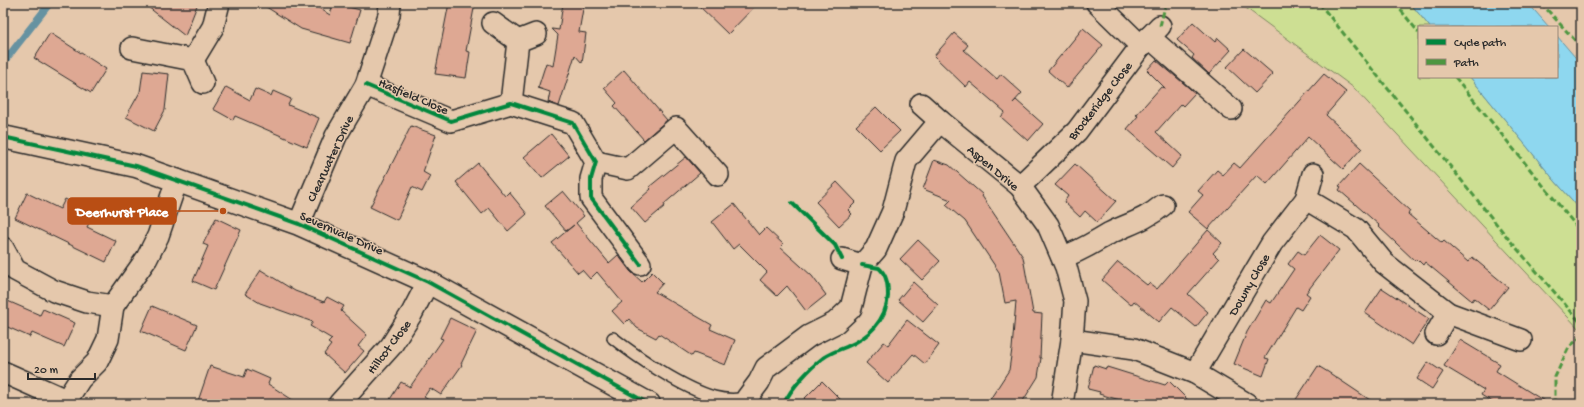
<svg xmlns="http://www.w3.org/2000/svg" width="1584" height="407" viewBox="0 0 1584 407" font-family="'Gochi Hand',sans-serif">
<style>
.green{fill:#cddf93;stroke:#7c855f}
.water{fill:#8ed7ef;stroke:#6692a1}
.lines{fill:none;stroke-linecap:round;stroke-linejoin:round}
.stream{stroke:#6692a1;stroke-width:7}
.building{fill:#dea893;stroke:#2b2b2b}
.service-casing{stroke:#2b2b2b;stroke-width:14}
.minor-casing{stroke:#2b2b2b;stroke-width:24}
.tertiary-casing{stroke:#2b2b2b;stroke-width:25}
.service{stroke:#e5c8ac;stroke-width:11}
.minor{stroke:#e5c8ac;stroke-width:21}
.tertiary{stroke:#e5c8ac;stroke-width:22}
.quiet{stroke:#4d9640;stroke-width:3;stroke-dasharray:6 3;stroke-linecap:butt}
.cycleway-casing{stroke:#e5c8ac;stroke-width:6}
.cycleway{stroke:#00873e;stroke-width:4}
.labels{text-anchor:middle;stroke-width:3;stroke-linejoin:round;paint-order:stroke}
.street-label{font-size:13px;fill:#2b2b2b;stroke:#e5c8ac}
.leader{fill:none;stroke:#b94e14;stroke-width:1.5}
.callout-dot{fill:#b94e14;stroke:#e5c8ac;stroke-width:1.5}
.callout{fill:#b94e14;stroke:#b94e14;stroke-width:1.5}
.callout-label{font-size:14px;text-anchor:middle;font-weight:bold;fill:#fff}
</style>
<rect width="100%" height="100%" fill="#e5c8ac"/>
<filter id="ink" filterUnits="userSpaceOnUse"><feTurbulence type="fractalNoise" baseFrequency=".025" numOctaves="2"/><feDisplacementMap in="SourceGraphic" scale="8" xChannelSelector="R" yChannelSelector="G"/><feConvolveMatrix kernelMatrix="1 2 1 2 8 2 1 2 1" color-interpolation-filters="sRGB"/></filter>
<g filter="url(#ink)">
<path class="green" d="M1239 3H1410L1430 27H1419V77H1470L1555 181 1581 210V331L1354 88Z"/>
<g class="water">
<path d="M1410 3H1528L1549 27H1430Z"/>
<path d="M1557 36 1581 64V210L1555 181 1470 77H1557Z"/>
</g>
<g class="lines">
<path class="stream" d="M3 63 50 3"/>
</g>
<g class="building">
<path d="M143 3H198L185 36Z"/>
<path d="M260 3H311L330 15 333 3 360 10 350 43 301 29Z"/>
<path d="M449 3H475L466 51 470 52 466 78 435 74Z"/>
<path d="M563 3H584L579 32 586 33 582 63 575 55 559 106 548 102 550 92 538 88 546 63 553 66 558 35 552 29 559 30Z"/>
<path d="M696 3H758L728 34Z"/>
<path d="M1193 22 1215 42 1218 38 1231 50 1209 74 1192 58 1194 55 1177 40Z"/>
<path d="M1083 28 1103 45 1067 88 1048 71Z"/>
<path d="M50 33 106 69 91 93 34 58Z"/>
<path d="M954 33 968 45 964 50 997 79 1001 74 1022 93 1012 104 1016 100 1043 124 1028 141 1001 117 1005 112 970 82 966 87 934 56Z"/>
<path d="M1244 49 1273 74 1255 93 1227 67Z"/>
<path d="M1156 60 1195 93 1183 106 1181 104 1156 132 1182 156 1172 168 1127 129 1138 116 1136 115 1161 87 1165 88 1147 70Z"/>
<path d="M624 70 667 120 644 140 614 106 617 103 604 88Z"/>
<path d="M143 71 169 74 165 110 154 131 126 117 140 92Z"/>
<path d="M1324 74 1346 92 1326 115 1362 148 1343 169 1308 137 1267 184 1257 175 1208 229 1188 212 1203 195 1198 191 1217 170 1223 175 1234 163 1240 168Z"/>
<path d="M226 87 250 100 255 89 271 96 273 91 291 99 288 105 319 118 307 147 235 116 233 120 213 109Z"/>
<path d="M876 107 900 131 880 150 856 126Z"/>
<path d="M411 126 436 135 423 172 430 176 422 192 412 187 397 220 370 207Z"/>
<path d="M551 134 569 156 542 178 524 157Z"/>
<path d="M686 157 700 173 664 204 665 206 645 223 631 207 651 189 649 187Z"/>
<path d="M934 160 949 165 983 195 982 196 1023 257 1033 313 1042 314 1040 358H1041L1038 377 1021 404H987L1009 370 1012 349 1016 301 1005 303 999 272 965 221 946 205 951 200 923 189Z"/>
<path d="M478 163 505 196 509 192 527 214 508 231 489 208 482 214 456 182Z"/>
<path d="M1075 164 1116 201 1097 222 1085 211 1080 217 1064 202 1068 196 1055 185Z"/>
<path d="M1359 164 1410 211 1408 214 1442 243 1444 241 1468 262 1472 257 1508 287 1489 310 1474 298 1472 301 1425 262 1423 265 1417 259 1415 261 1378 226 1379 225 1339 190 1341 187 1339 186Z"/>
<path d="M837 182 856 202 848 210 852 214 839 226 816 202Z"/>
<path d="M563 191 584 216 576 223 609 263 618 255 630 271 642 282 652 272 663 283 655 292 712 325 710 329 735 340 725 365 694 353 692 356 659 334 656 338 637 328 629 319 624 324 612 311 622 302 597 272 590 279 582 270 578 273 552 243 574 225 566 231 545 206Z"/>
<path d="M27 193 60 209 65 199 94 213 87 227 116 241 106 262 15 218Z"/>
<path d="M734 204 759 235 766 228 783 244 780 247 812 276 826 295 806 311 787 286 777 296 760 280 767 272 739 244 733 249 712 222Z"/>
<path d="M216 218 241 230 214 290 193 281 208 246 203 244Z"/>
<path d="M1208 230 1222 243 1213 253 1219 259 1188 294 1208 312 1196 327 1172 307 1159 322 1134 301 1131 305 1102 280 1118 262 1147 285 1149 283 1157 289Z"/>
<path d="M1320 235 1339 250 1306 293 1310 296 1301 310 1296 307 1265 358 1269 359 1263 376 1234 364 1247 332 1266 300 1271 303 1294 269 1288 264 1298 251 1304 255Z"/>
<path d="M918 240 940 261 922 280 900 259Z"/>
<path d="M261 270 295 291 324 302 327 297 344 306 341 311 367 335 358 346 364 351 345 373 324 354 331 345 328 343 332 339 310 326 313 322 260 303 245 294Z"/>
<path d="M913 282 938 305 923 322 898 300Z"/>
<path d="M1382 288 1429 319 1412 345 1365 313Z"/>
<path d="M3 299 40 315 43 309 75 323 64 347 32 333 30 337 3 325Z"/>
<path d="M152 306 197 325 186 350 141 331Z"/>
<path d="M450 318 477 331 461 364 462 365 441 395 430 388 424 397 435 404H387L401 382 410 387 443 339 440 338Z"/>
<path d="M907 320 939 345 925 364 913 354 888 383 866 363 884 342 888 345Z"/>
<path d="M1460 340 1500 364 1496 371 1549 404H1496L1481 395 1484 390 1444 366Z"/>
<path d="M1428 362 1443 372 1432 389 1417 379Z"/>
<path d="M1094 365 1106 369 1107 367 1165 385 1169 381 1192 404H1134L1099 394 1100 392 1088 389Z"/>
<path d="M210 366 244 377 247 369 270 379 268 384 299 404H197Z"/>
<path d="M1318 366 1328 372 1376 404H1293Z"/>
<path d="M822 381 845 404H799Z"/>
</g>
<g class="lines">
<defs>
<path id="service" d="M613 338C638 358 683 388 714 397 725 400 736 400 747 398L750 402"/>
<g id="minor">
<path d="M1097 3 1141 46"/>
<path d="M493 23 518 41"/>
<path d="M1149 37 1231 109"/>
<path d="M132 48 193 60 213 27 219 3"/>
<path d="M193 60 203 83"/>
<path d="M366 85 451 121 511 103 573 123 596 162 591 179V198L640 264"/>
<path d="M511 103 518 41 536 34"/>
<path d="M921 104 940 121 1020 186 1048 225 1066 267 1075 301 1072 340 1062 404"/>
<path d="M596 162 628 169 676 128 718 175"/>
<path d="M1020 186 1077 131 1141 46 1160 26"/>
<path d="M1306 199 1356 229 1384 263 1448 313 1521 340"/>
<path d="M299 224 336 136 366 85 389 15 390 3"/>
<path d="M3 248 15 270 54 291 87 302 113 306"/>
<path d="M1062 257C1080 252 1094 242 1110 233 1129 224 1147 219 1163 205"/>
<path d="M842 259 862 265"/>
<path d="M1436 334 1448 313"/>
<path d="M1072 340 1134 349 1195 373 1247 404"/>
<path d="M3 372 66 400"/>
<path d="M1195 373 1272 243 1306 199 1313 174"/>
<path d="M747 398 759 382 766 368 809 336 835 323 851 308 862 265 876 249 893 211 906 161 940 121"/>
<path d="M64 404 80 379 97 362 108 339 113 306 147 258 158 236 177 180"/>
<path d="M339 404 391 346 412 313 428 282"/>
</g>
<path id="tertiary" d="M3 137 136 166 299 224 428 282 649 404"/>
</defs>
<use href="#service" class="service-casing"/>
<use href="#minor" class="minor-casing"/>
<use href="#tertiary" class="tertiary-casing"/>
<use href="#service" class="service"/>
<use href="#minor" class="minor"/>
<use href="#tertiary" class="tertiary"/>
<g class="quiet">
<path d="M1319 3 1507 237 1581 323"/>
<path d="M1395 3 1419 33"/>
<path d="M1541 3 1581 47"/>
<path d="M1160 26 1166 3"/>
<path d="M1455 77 1581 232"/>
<path d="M1552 404 1555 399V377L1569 347 1581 337"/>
</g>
<defs>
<g id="cycleway">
<path d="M366 85 451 121 511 103 573 123 596 162 591 179V198L640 264"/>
<path d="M3 137 136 166 299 224 428 282 649 404"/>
<path d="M792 203 835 245 842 259"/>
<path d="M784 404C790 389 810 368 823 358 830 353 838 350 846 347 868 338 886 321 888 296 888 285 887 275 879 268L862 265"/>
</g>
</defs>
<use href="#cycleway" class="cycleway-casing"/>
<use href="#cycleway" class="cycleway"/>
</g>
</g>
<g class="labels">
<g class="street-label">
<text transform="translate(414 95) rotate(23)" y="5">Hasfield Close</text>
<text transform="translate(1099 100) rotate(-52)" y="5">Brockeridge Close</text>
<text transform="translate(329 158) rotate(-65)" y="5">Clearwater Drive</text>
<text transform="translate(994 167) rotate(40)" y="5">Aspen Drive</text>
<text transform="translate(342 232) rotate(24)" y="5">Severnvale Drive</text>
<text transform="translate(1248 284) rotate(-60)" y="5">Downy Close</text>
<text transform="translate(388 346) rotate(-53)" y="5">Hillcot Close</text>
</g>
</g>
<path class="leader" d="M223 211L176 211"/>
<circle class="callout-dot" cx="223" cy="211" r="4"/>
<rect class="callout" x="68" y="198" width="108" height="26" rx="4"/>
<g class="callout-label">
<text x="122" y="216">Deerhurst Place</text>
</g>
<rect width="1584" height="407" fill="none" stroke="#e5c8ac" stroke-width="16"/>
<rect x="8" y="8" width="1568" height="391" fill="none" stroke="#2b2b2b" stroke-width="1.5" filter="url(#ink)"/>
<rect x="1418" y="26" width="140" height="52" fill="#e5c8ac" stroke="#9b8978"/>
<rect x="1426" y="39" width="20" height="6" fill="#00873e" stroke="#9b8978"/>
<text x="1454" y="46" font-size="12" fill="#2b2b2b">Cycle path</text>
<rect x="1426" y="59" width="20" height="6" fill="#4d9640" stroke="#9b8978"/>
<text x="1454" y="66" font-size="12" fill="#2b2b2b">Path</text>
<path d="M28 373v6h67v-6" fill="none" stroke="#2b2b2b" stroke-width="2"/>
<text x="34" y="373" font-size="12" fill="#2b2b2b" stroke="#e5c8ac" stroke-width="3" paint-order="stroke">20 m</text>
</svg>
